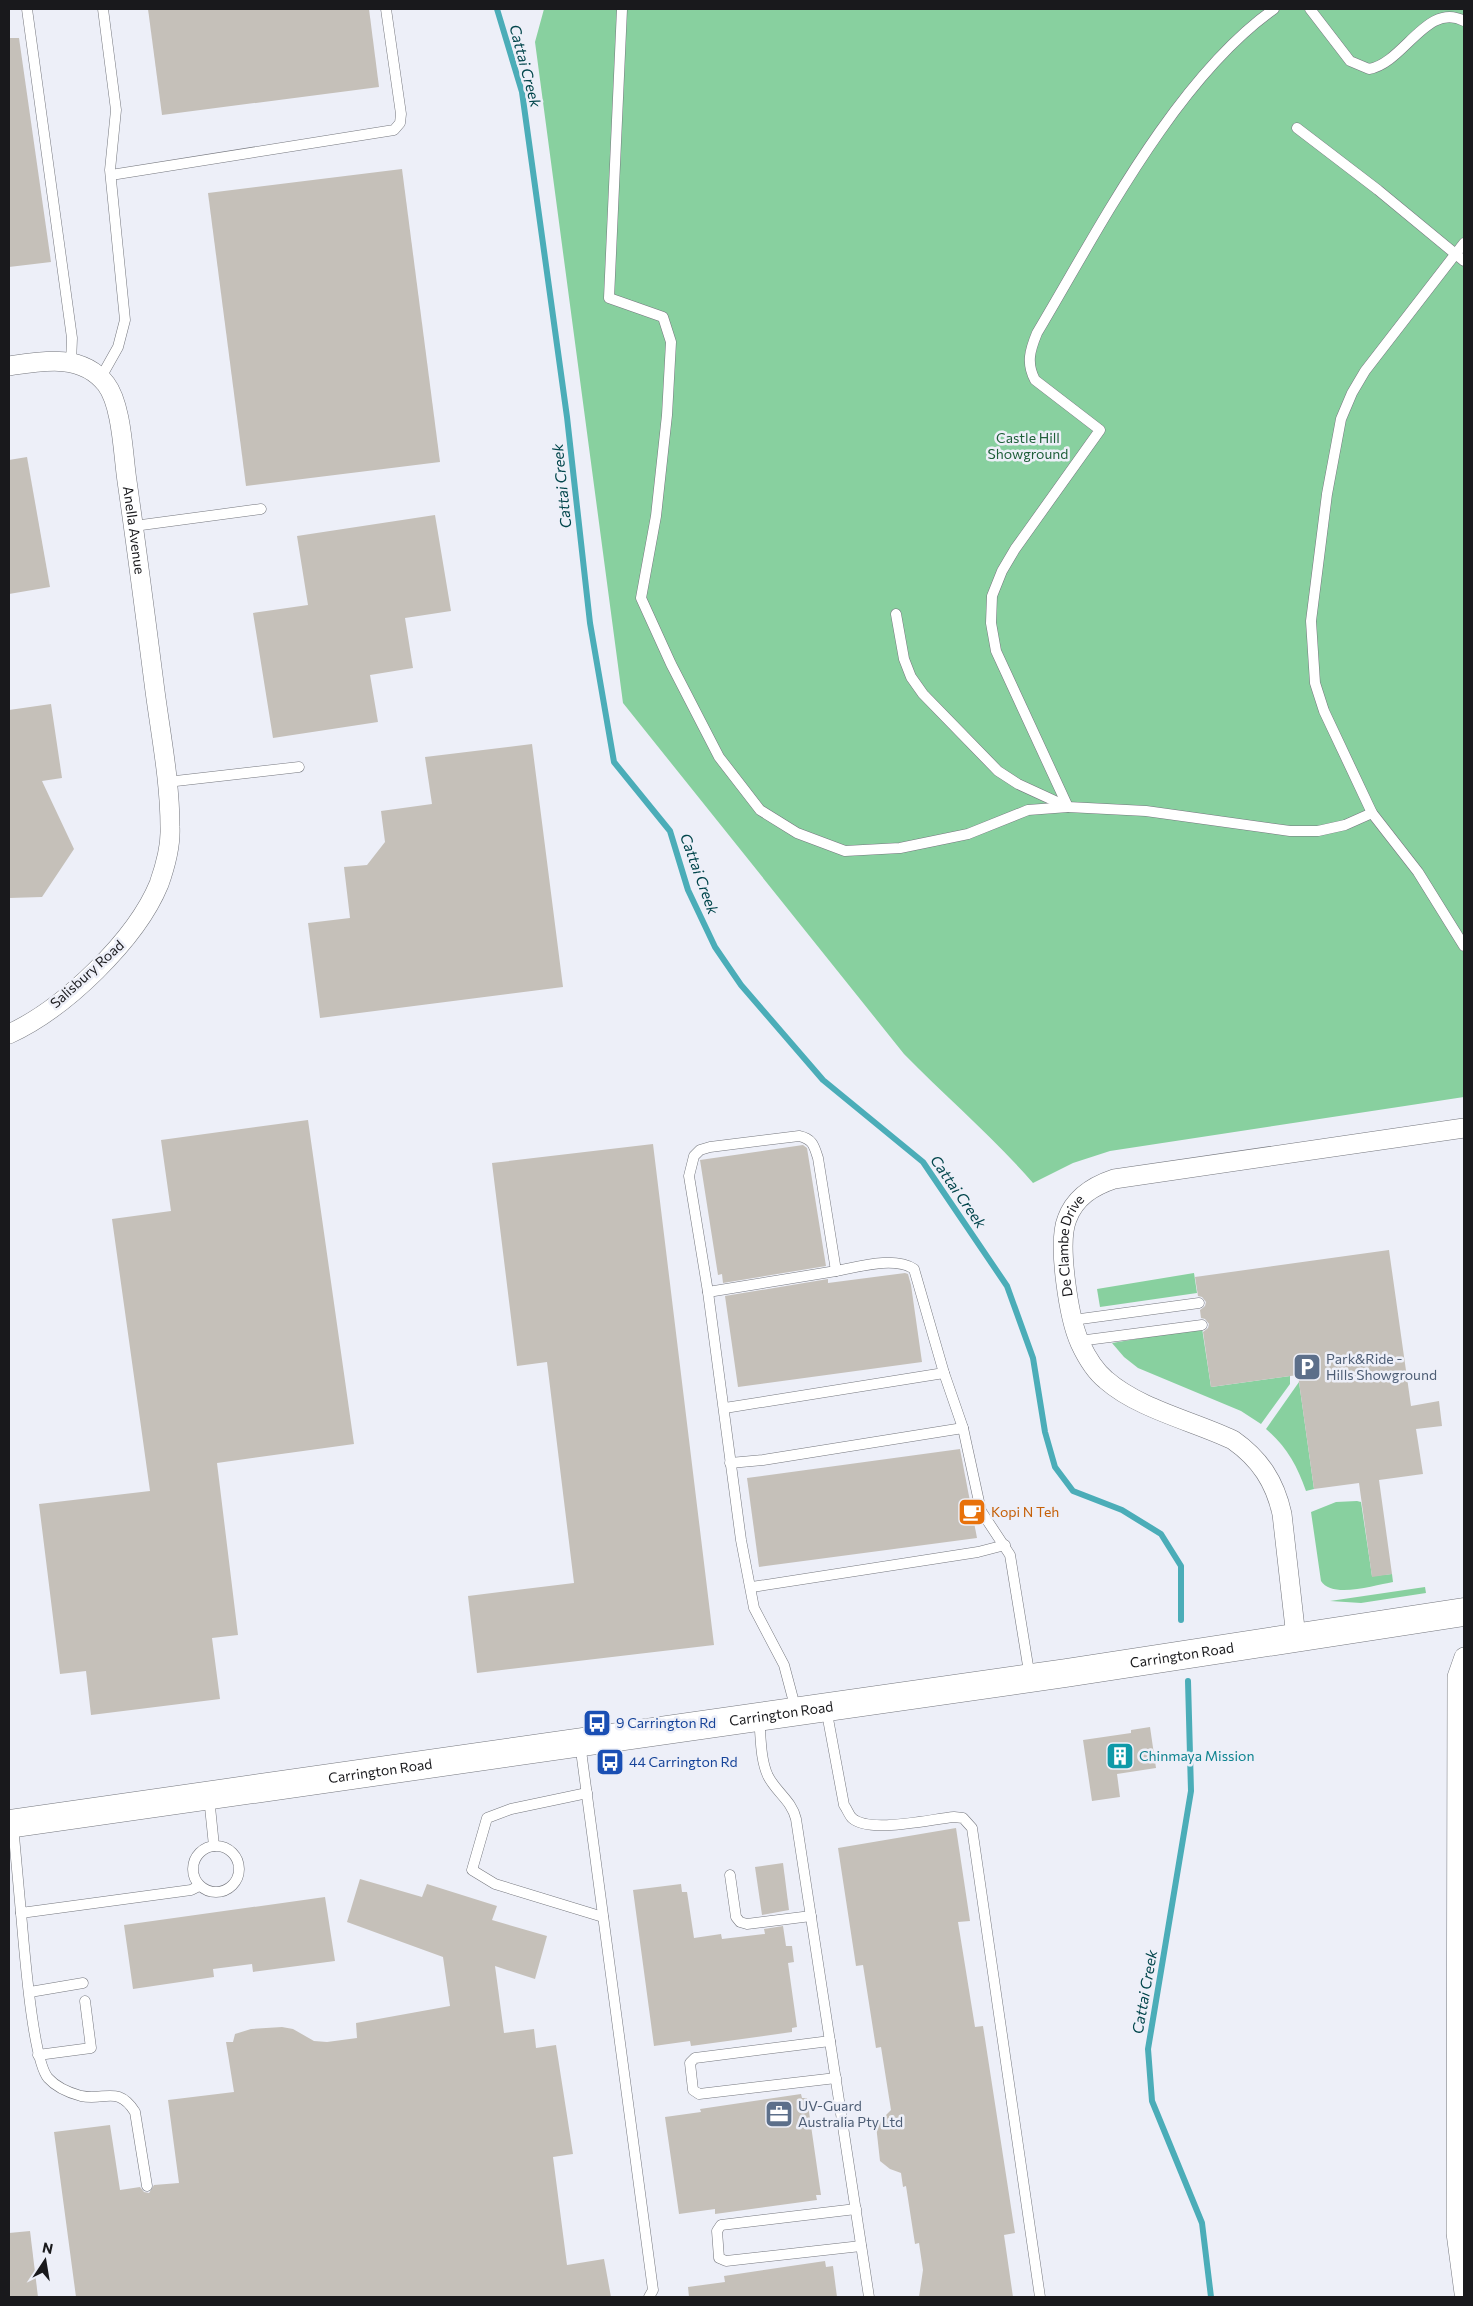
<svg xmlns="http://www.w3.org/2000/svg" width="1473" height="2306" viewBox="0 0 1473 2306" font-family="Commissioner,sans-serif">
<style>
.green{fill:#88d09f}
.lines{fill:none;stroke-linecap:round;stroke-linejoin:round}
.stream{stroke:#4badb8;stroke-width:6}
.building{fill:#c5c0b9}
.service-casing{stroke:#75777e;stroke-width:11}
.minor-casing{stroke:#75777e;stroke-width:20}
.secondary-casing{stroke:#75777e;stroke-width:29}
.service{stroke:#fff;stroke-width:10}
.minor{stroke:#fff;stroke-width:19}
.secondary{stroke:#fff;stroke-width:28}
.labels{text-anchor:middle;stroke-width:5;stroke-linejoin:round;paint-order:stroke}
.park-label{font-size:14px;fill:#1f5f39;stroke:#edeff8}
.street-label{font-size:14px;fill:#19191c;stroke:#edeff8}
.service-label{font-size:14px;fill:#4e5e75;stroke:#edeff8;text-anchor:start}
.food-label{font-size:14px;fill:#c56008;stroke:#edeff8;text-anchor:start}
.transit-label{font-size:14px;fill:#164399;stroke:#edeff8;text-anchor:start}
.culture-label{font-size:14px;fill:#0d838f;stroke:#edeff8;text-anchor:start}
.water-label{font-size:15px;font-style:italic;fill:#01454b;stroke:#edeff8}
</style>
<rect width="100%" height="100%" fill="#edeff8"/>
<g class="green">
<path d="M544 9H1464V1097L1110 1151 1073 1163 1033 1183C993 1137 946 1097 904 1054L623 703 535 42Z"/>
<path d="M1194 1273 1197 1293 1100 1307 1097 1289Z"/>
<path d="M1202 1328 1211 1387 1290 1376V1384L1261 1424 1241 1411 1138 1368 1124 1357 1112 1343Z"/>
<path d="M1299 1382 1314 1489 1306 1491C1297 1465 1286 1446 1266 1429Z"/>
<path d="M1357 1501 1361 1502 1372 1576 1392 1574 1393 1582C1375 1585 1332 1599 1321 1581L1311 1512 1336 1502Z"/>
<path d="M1425 1587 1426 1593 1361 1603 1330 1601Z"/>
</g>
<g class="lines">
<g class="stream">
<path d="M497 9 522 92 567 417 590 623 614 762 670 831 688 890 715 947 741 985 823 1080 923 1162 1007 1286 1033 1358 1045 1432 1055 1467 1073 1491 1122 1510 1161 1534 1181 1566V1620"/>
<path d="M1188 1681 1191 1791 1148 2049 1152 2101 1202 2223 1211 2297"/>
</g>
</g>
<g class="building">
<path d="M148 9H369L379 87 162 115Z"/>
<path d="M9 38H19L51 262 9 267Z"/>
<path d="M402 169 440 462 246 486 208 193Z"/>
<path d="M27 457 50 587 9 594V460Z"/>
<path d="M435 515 451 611 405 618 413 668 370 675 378 722 273 738 253 613 308 605 297 536Z"/>
<path d="M51 704 62 778 42 781 74 849 42 897 9 898V710Z"/>
<path d="M532 744 563 987 320 1018 308 923 350 918 344 867 367 865 385 842 381 811 432 804 425 757Z"/>
<path d="M308 1120 354 1444 217 1463 238 1635 212 1638 220 1699 91 1715 86 1671 60 1674 39 1504 150 1491 112 1219 171 1211 161 1140Z"/>
<path d="M653 1144 714 1645 477 1673 468 1596 574 1583 547 1362 517 1366 492 1163Z"/>
<path d="M803 1145 807 1148 826 1266 723 1283 722 1274 718 1275 700 1160Z"/>
<path d="M1389 1250 1411 1406 1439 1401 1442 1426 1416 1429 1423 1474 1379 1480 1392 1574 1372 1577 1359 1483 1314 1489 1298 1375 1211 1387 1203 1332 1208 1328 1209 1324 1205 1319 1201 1318 1200 1310 1205 1306 1206 1302 1202 1297 1198 1296 1195 1277Z"/>
<path d="M905 1273 908 1274 911 1285 922 1362 738 1387 725 1296 828 1279V1283Z"/>
<path d="M960 1449 977 1538 759 1567 747 1478Z"/>
<path d="M1150 1727 1156 1768 1117 1774 1120 1797 1092 1801 1083 1740 1131 1733V1730Z"/>
<path d="M956 1828 970 1921 958 1922 975 2027 983 2026 1015 2233 1004 2235 1013 2297H919L923 2270 919 2243 915 2244 906 2186 903 2187 901 2173 890 2169 880 2161 876 2125 891 2110 881 2047 876 2048 863 1965 856 1966 838 1848Z"/>
<path d="M783 1863 789 1910 762 1915 755 1867Z"/>
<path d="M360 1879 422 1897 427 1884 497 1906 492 1920 547 1936 535 1979 495 1966 504 2033 534 2029 536 2048 556 2045 573 2154 553 2157 567 2265 604 2259 611 2297H76L54 2132 110 2125 120 2190 140 2187 144 2192 149 2193 154 2185 179 2183 168 2100 234 2092 226 2042H233L235 2034 251 2029 282 2027 293 2029 314 2041 327 2042 357 2038 356 2023 450 2006 443 1957 347 1922Z"/>
<path d="M681 1884 682 1892H687L694 1938 721 1934 722 1939 765 1934 764 1929 783 1926 786 1946H792L794 1962 788 1963 797 2027 792 2028V2032L691 2046 690 2041 654 2046 633 1890Z"/>
<path d="M325 1897 335 1961 253 1972 252 1964 213 1969 214 1977 133 1989 124 1925Z"/>
<path d="M801 2094 802 2098H807L821 2195H816L817 2200 715 2214V2209L679 2214 665 2117 701 2112 700 2109Z"/>
<path d="M30 2231 38 2297H9V2233Z"/>
<path d="M825 2261 826 2267 833 2266 837 2297H689L688 2287 725 2282 724 2276Z"/>
</g>
<g class="lines">
<defs>
<g id="service">
<path d="M27 9 72 338 71 363"/>
<path d="M622 9 609 298 663 317 671 342 667 415 656 516 641 598 671 664 719 757 760 810 797 833 845 851 900 848 968 834 1028 810 1068 807 996 651 991 623 992 596 1002 571 1015 549 1100 430 1035 380C1026 363 1030 350 1037 333 1099 229 1175 79 1274 9"/>
<path d="M1310 9 1350 61 1369 69C1404 63 1427 1 1464 21"/>
<path d="M1297 128 1378 190 1464 261"/>
<path d="M111 175 394 130 400 123 401 114 386 9"/>
<path d="M1464 243 1365 371 1352 393 1341 419 1327 494 1311 621 1315 683 1324 711 1372 813 1418 872 1464 946"/>
<path d="M100 379 118 347 125 320 110 170 116 110 103 9"/>
<path d="M134 526 261 509"/>
<path d="M896 614 904 659 911 677 923 694 998 771 1018 784 1068 807 1146 811 1290 831H1318L1345 825 1372 813"/>
<path d="M167 782 299 767"/>
<path d="M708 1292 836 1271"/>
<path d="M1073 1320 1199 1303"/>
<path d="M1079 1341 1202 1325"/>
<path d="M725 1408 944 1373"/>
<path d="M730 1463 763 1460 963 1428"/>
<path d="M752 1587 978 1552 1005 1545"/>
<path d="M826 1708 844 1805C847 1809 849 1815 852 1818 869 1834 931 1819 954 1817L963 1818 972 1828 1040 2297"/>
<path d="M796 1710 784 1665 754 1608 741 1540 708 1292 689 1176 694 1156 700 1150 710 1147 799 1136C813 1139 814 1146 818 1158L836 1271C858 1267 894 1256 914 1269L944 1373 963 1428 981 1511 1010 1555 1030 1678"/>
<path d="M759 1718C761 1736 760 1759 768 1776 776 1792 792 1801 796 1819L869 2297"/>
<path d="M580 1743 653 2290 649 2297"/>
<path d="M587 1793 511 1809 487 1818 472 1870 495 1884 603 1917"/>
<path d="M209 1797 214 1846"/>
<path d="M13 1825 21 1913 191 1890 199 1886"/>
<circle cx="216" cy="1869" r="23"/>
<path d="M730 1875 736 1917 740 1922 747 1924 811 1916"/>
<path d="M21 1913C24 1944 32 2059 48 2078 56 2087 70 2093 81 2096 105 2101 118 2085 135 2112L147 2186"/>
<path d="M30 1992 83 1983"/>
<path d="M830 2041 695 2058 690 2063 693 2090 699 2094 836 2078"/>
<path d="M38 2055 91 2048 85 2001"/>
<path d="M856 2209 721 2225 717 2231 719 2258 726 2261 861 2246"/>
</g>
<g id="minor">
<path id="s1" d="M9 366C42 361 82 353 106 384 122 405 123 454 127 481 137 550 146 621 155 691 161 736 170 782 170 827 171 845 165 867 159 884 136 940 64 1009 9 1034"/>
<path id="s2" d="M1296 1637 1282 1514C1275 1482 1260 1459 1233 1440 1193 1421 1139 1409 1106 1380 1095 1371 1086 1356 1080 1343 1069 1319 1057 1244 1067 1219 1075 1197 1093 1186 1114 1179L1464 1128"/>
<path d="M1464 1657 1457 1677 1456 2233 1464 2293"/>
</g>
<g id="secondary">
<path id="s3" d="M9 1824 1066 1673 1464 1612"/>
</g>
</defs>
<use href="#service" class="service-casing"/>
<use href="#minor" class="minor-casing"/>
<use href="#secondary" class="secondary-casing"/>
<use href="#service" class="service"/>
<use href="#minor" class="minor"/>
<use href="#secondary" class="secondary"/>
</g>
<defs>
<symbol id="parking-square" viewBox="-11 -11 22 22"><rect x="-9" y="-9" width="18" height="18" rx="4" fill="#5c6f8a" stroke="#edeff8"/><path d="M-3.5-5.5H1a3.5 3.5 0 0 1 0 7H-1V5.5H-3.5ZM-1-3.4V-.6H.8a1.4 1.4 0 0 0 0-2.8Z" fill="#fff"/></symbol>
<symbol id="cafe-square" viewBox="-11 -11 22 22"><rect x="-9" y="-9" width="18" height="18" rx="4" fill="#e8710a" stroke="#edeff8"/><path d="M-5.5-4.5H6V0H3Q3 3.5 0 3.5H-2.5Q-5.5 3.5-5.5 0ZM3-3.2v2h1.7v-2ZM-6 4.5H4V6H-6Z" fill="#fff"/></symbol>
<symbol id="bus-square" viewBox="-11 -11 22 22"><rect x="-9" y="-9" width="18" height="18" rx="4" fill="#1a4fb4" stroke="#edeff8"/><path d="M-5-6H5V4H4V6H2V4H-2V6H-4V4H-5ZM-3.5-4V0h7V-4ZM-3.5 1.2v1.5H-2V1.2ZM2 1.2v1.5H3.5V1.2Z" fill="#fff"/></symbol>
<symbol id="building-square" viewBox="-11 -11 22 22"><rect x="-9" y="-9" width="18" height="18" rx="4" fill="#0f9aa8" stroke="#edeff8"/><path d="M-4-6H4V6H1V3H-1V6H-4ZM-2.5-4.3h1.7v1.8h-1.7ZM.8-4.3h1.7v1.8H.8ZM-2.5-1h1.7V.8h-1.7ZM.8-1h1.7V.8H.8Z" fill="#fff"/></symbol>
<symbol id="office-square" viewBox="-11 -11 22 22"><rect x="-9" y="-9" width="18" height="18" rx="4" fill="#5c6f8a" stroke="#edeff8"/><path d="M-6-3h4V-5.5h4V-3h4V5H-6ZM-1-4.5V-3h2v-1.5ZM-6 0V1H6V0Z" fill="#fff"/></symbol>
</defs>
<g fill-rule="evenodd">
<use href="#parking-square" x="1291" y="1351" width="32" height="32"/>
<use href="#cafe-square" x="956" y="1496" width="32" height="32"/>
<use href="#bus-square" x="581" y="1707" width="32" height="32"/>
<use href="#building-square" x="1104" y="1740" width="32" height="32"/>
<use href="#bus-square" x="594" y="1746" width="32" height="32"/>
<use href="#office-square" x="763" y="2098" width="32" height="32"/>
</g>
<g class="labels">
<g class="park-label">
<text x="1028" y="443">Castle Hill<tspan x="1028" dy="16">Showground</tspan></text>
</g>
<g class="street-label">
<text dy="5" stroke="none"><textPath href="#s1" startOffset="254">Anella Avenue</textPath></text>
<text transform="translate(87 974) rotate(-42)" y="5">Salisbury Road</text>
<text dy="5" stroke="none"><textPath href="#s2" startOffset="502">De Clambe Drive</textPath></text>
<text dy="5" stroke="none"><textPath href="#s3" startOffset="1185">Carrington Road</textPath></text>
<text dy="5" stroke="none"><textPath href="#s3" startOffset="780">Carrington Road</textPath></text>
<text dy="5" stroke="none"><textPath href="#s3" startOffset="375">Carrington Road</textPath></text>
</g>
<g class="service-label">
<text x="1326" y="1364">Park&amp;Ride -<tspan x="1326" dy="16">Hills Showground</tspan></text>
<text x="798" y="2111">UV-Guard<tspan x="798" dy="16">Australia Pty Ltd</tspan></text>
</g>
<g class="food-label">
<text x="991" y="1517">Kopi N Teh</text>
</g>
<g class="transit-label">
<text x="616" y="1728">9 Carrington Rd</text>
<text x="629" y="1767">44 Carrington Rd</text>
</g>
<g class="culture-label">
<text x="1139" y="1761">Chinmaya Mission</text>
</g>
<g class="water-label">
<text transform="translate(525 66) rotate(75)" y="5">Cattai Creek</text>
<text transform="translate(562 486) rotate(-96)" y="5">Cattai Creek</text>
<text transform="translate(699 874) rotate(70)" y="5">Cattai Creek</text>
<text transform="translate(958 1192) rotate(55)" y="5">Cattai Creek</text>
<text transform="translate(1145 1992) rotate(-80)" y="5">Cattai Creek</text>
</g>
</g>
<rect width="1473" height="2306" fill="none" stroke="#19191c" stroke-width="20"/>
<g transform="translate(45 2261) rotate(12)" stroke="#edeff8" stroke-width="4" paint-order="stroke">
<path d="M0-4L9 19L0 12L-9 19Z" fill="#19191c"/>
<text y="-8" font-size="14" font-weight="bold" text-anchor="middle" fill="#19191c">N</text>
</g>
</svg>
